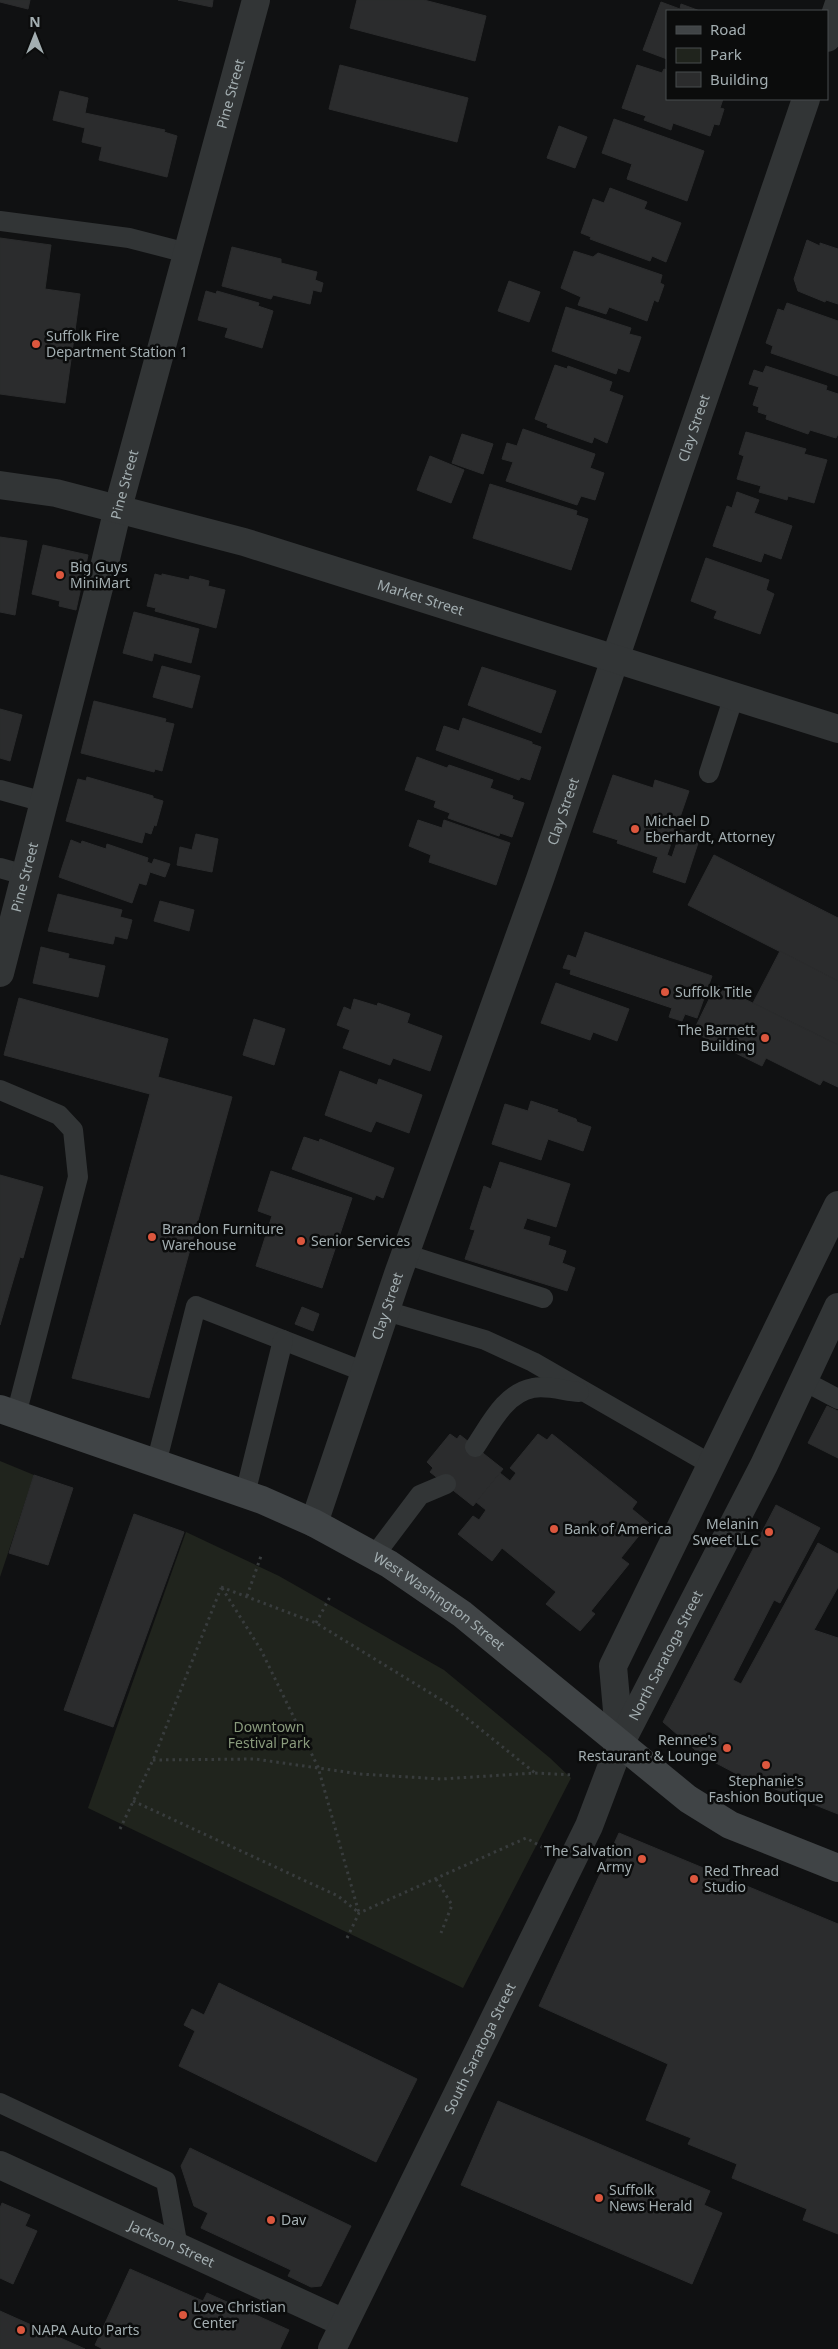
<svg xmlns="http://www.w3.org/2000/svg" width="838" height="2349" viewBox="0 0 838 2349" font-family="'Noto Sans',sans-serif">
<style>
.green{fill:#20241d}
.building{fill:#2b2c2d;stroke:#2b2c2d}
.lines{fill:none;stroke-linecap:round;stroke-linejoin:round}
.path{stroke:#383c3d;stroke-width:3;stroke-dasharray:2.5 4;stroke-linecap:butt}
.service{stroke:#323536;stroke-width:20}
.minor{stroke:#323536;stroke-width:28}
.tertiary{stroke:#323536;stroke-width:28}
.secondary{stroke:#404446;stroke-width:28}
.poi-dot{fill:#dc573e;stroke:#0b0c0c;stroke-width:2}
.labels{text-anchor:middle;stroke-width:5;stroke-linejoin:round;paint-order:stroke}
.street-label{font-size:14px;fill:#a3aeb1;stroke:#0b0c0c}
.poi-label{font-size:14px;fill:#a3aeb1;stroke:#0b0c0c;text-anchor:start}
.park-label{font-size:14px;fill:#899a7c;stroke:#0b0c0c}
</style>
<rect width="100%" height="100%" fill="#101112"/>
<g class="green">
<path d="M0 1461 34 1475 0 1577Z"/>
<path d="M186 1532 279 1576 444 1670 550 1758 571 1778 463 1988 88 1808Z"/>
</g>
<g class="building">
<path d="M0 0H30L28 9 0 2Z"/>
<path d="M178 0H213L212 7Z"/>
<path d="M357 0H424L486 16 475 61 350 28Z"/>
<path d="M661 2 680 9 681 4 700 11H667V59L643 50Z"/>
<path d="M340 65 468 98 457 142 329 109Z"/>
<path d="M637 65 662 73 664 69 667 70V99H723L720 108 724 109 719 125 714 124 710 136 673 123 671 130 644 120 646 116 622 108Z"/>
<path d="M60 91 88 98 85 113 165 130 164 132 177 136 167 177 99 160 102 147 82 142 85 128 53 120Z"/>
<path d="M614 119 704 151 687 201 627 179 632 164 602 153Z"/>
<path d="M559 126 587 137 575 168 547 158Z"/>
<path d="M610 188 647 202 644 209 681 223 666 262 652 256 650 261 590 239 591 237 581 233 593 199 604 203Z"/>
<path d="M0 238 51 245 45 289 80 294 65 403 0 394Z"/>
<path d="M807 240 820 246V243L838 249V304L826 300 825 302 798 291 794 279Z"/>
<path d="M232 247 281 259V263L317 272 315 280 323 283 321 292 313 290 310 304 273 295 271 299 222 286Z"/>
<path d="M574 251 593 257 598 253 662 275 660 283 664 285 658 302 654 300 647 321 609 307 606 314 578 305 581 297 561 288Z"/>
<path d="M509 281 540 292 529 322 498 311Z"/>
<path d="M206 291 216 294 217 291 259 303 258 306 273 311 262 348 225 337 228 328 198 320Z"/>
<path d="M787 303 838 321V376L771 353 773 346 766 343 778 309 784 311Z"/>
<path d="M566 307 631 328 629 334 641 337 629 372 618 368 616 374 552 351Z"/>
<path d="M555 365 567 369 568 366 612 382 609 391 623 396 607 443 594 437 592 443 547 427 548 424 535 419Z"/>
<path d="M766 366 827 386 826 390 838 394V434L836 438 810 430 808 434 766 419 767 415 758 412 759 407 753 405 759 387 749 384 754 370 763 373Z"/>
<path d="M523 429 595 454 590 468 604 473 595 500 581 496 577 505 506 481 513 462 502 459 507 443 517 446Z"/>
<path d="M746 432 806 449 804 454 827 460 814 503 788 496 787 500 759 492 761 486 737 479 744 456 739 454Z"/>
<path d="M462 434 493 444 483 474 452 463Z"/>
<path d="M430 456 464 470 451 503 417 490Z"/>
<path d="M490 484 577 511 576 515 588 519 571 570 473 538Z"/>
<path d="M737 492 759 500 754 513 792 526 781 559 764 553 761 562 713 546 727 506 732 508Z"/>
<path d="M0 537 27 541 15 615 0 612Z"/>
<path d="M43 545 88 555 76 610 59 606 60 601 32 594Z"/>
<path d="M706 558 769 580 766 590 774 594 760 634 714 618 717 611 691 601Z"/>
<path d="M155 574 162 576V574L189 580 190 576 209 581 208 586 225 590 216 628 155 611 156 608 147 606Z"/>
<path d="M134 612 199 629 191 663 154 653 152 661 123 653Z"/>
<path d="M162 666 200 676 192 708 153 697Z"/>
<path d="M482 667 556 691 541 733 468 705Z"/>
<path d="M94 701 166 719 165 722 174 724 162 771 155 769 154 772 81 753Z"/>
<path d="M0 709 22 715 10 761 0 758Z"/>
<path d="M463 718 532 742V744L541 747 530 780 521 777 519 780 436 750 444 726 459 731Z"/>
<path d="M417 757 447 768 449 765 493 780 490 788 513 796 512 799 524 803 512 837 500 833 499 836 448 818 450 813 434 807 436 801 405 790Z"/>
<path d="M613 775 653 788 655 780 689 791 667 855 672 857 681 830 700 837 685 883 653 872 658 857 617 843 618 840 593 832Z"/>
<path d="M87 777 153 796V798L163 801 156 826 154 825 151 834 145 832 142 843 66 821 78 779 86 781Z"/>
<path d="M418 820 442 828 444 820 510 843 496 885 429 862 431 855 409 846Z"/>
<path d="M196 834 218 839 212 872 177 865 180 847 192 850Z"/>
<path d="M71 840 81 844 82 841 106 849 107 844 148 858 147 862 152 864 154 859 170 864 165 877 150 872 146 885 139 883 132 903 59 877Z"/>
<path d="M714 855 838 918V981L688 905Z"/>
<path d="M58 894 122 910 120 917 132 920 127 939 115 936 113 944 48 931Z"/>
<path d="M160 901 194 910 189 931 154 921Z"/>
<path d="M585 932 712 976 697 1018 685 1014 682 1021 669 1017 672 1008 570 974 571 970 563 968 568 955 576 958Z"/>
<path d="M41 947 69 954 68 958 105 966 98 997 33 983Z"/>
<path d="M780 951 838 981V1045L753 1003Z"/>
<path d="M556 983 629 1009 617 1041 593 1032 590 1040 541 1023Z"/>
<path d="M716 985 838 1045V1087L823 1080 820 1085 766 1058 762 1066 693 1032Z"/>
<path d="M19 998 168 1039 158 1077 232 1097 149 1398 72 1378 150 1094 4 1055Z"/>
<path d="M354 999 377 1006 378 1003 410 1014 407 1023 442 1036 430 1071 393 1058 390 1065 343 1048 350 1030 337 1025 344 1007 351 1010Z"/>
<path d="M254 1019 285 1029 274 1065 243 1055Z"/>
<path d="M340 1071 377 1085 379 1079 422 1095 409 1133 376 1121 371 1132 325 1115Z"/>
<path d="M531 1101 558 1110 557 1112 576 1119 577 1122 591 1127 583 1151 548 1139 541 1160 492 1144 505 1104 528 1111Z"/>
<path d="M304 1137 319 1142 320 1139 394 1168 383 1198 376 1195 374 1200 292 1169Z"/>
<path d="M500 1162 570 1184 556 1227 527 1218 523 1229 550 1237 548 1245 566 1251 562 1263 575 1268 567 1291 465 1259 475 1230 470 1229 484 1186 491 1189Z"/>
<path d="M271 1171 352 1198 322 1288 256 1266 272 1216 258 1211Z"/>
<path d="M0 1175 43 1187 23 1258 20 1257 0 1325Z"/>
<path d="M302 1307 319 1314 313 1331 295 1324Z"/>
<path d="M827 1406 838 1411V1458L808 1443Z"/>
<path d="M450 1434 457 1439 460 1435 503 1469 473 1506 430 1472 433 1468 427 1462Z"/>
<path d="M538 1434 547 1440 552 1434 637 1502 632 1509 649 1523 621 1558 629 1564 591 1611 595 1614 580 1631 546 1604 556 1592 502 1548 492 1561 458 1534 473 1516 479 1520 486 1510 476 1502 500 1473 510 1481 516 1473 510 1468Z"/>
<path d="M34 1475 73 1488 48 1565 9 1553Z"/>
<path d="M776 1505 820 1528 780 1603 774 1600 733 1680 741 1684 818 1543 838 1554V1587L814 1630 838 1638V1814L735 1773 701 1755 663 1722Z"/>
<path d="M134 1514 184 1532 113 1727 64 1710Z"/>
<path d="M619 1833 838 1924V2234L803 2220 807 2209 732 2178 737 2164 688 2144 691 2138 646 2120 668 2064 539 2006Z"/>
<path d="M219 1983 417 2079 376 2162 179 2066 195 2031 184 2025 192 2009 204 2015Z"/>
<path d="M498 2101 710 2191 704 2205 722 2213 692 2284 461 2185Z"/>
<path d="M190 2148 351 2226 321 2286 311 2287 288 2276 291 2270 201 2228 208 2213 194 2206 181 2166Z"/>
<path d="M2 2203 30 2215 25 2226 37 2231 13 2284 0 2278V2208Z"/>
<path d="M130 2269 203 2301 207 2293 289 2330 280 2349H103L95 2345Z"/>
<path d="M0 2311 85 2349H0Z"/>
</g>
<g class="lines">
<g class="path">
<path d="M221 1587 316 1623 453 1707 535 1773"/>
<path d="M222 1588 261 1650 318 1767 359 1913"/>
<path d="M247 1596 261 1556"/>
<path d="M316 1623 331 1595"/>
<path d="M153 1760 255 1759 360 1774 441 1779 535 1773 574 1775"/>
<path d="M133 1801 338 1896 358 1912"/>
<path d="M120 1829 153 1760 221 1588"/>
<path d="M436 1879 452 1905 441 1933"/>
<path d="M347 1938 359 1913 526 1838 544 1848"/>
</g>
<g class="service">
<path d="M0 221 129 238 187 253"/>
<path d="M709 773 734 696"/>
<path d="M0 790 44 802"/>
<path d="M0 868 25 875"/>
<path d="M0 1090 59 1115 73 1130 78 1177 16 1415"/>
<path d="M405 1254 543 1298"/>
<path d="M386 1311 485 1340 533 1362 712 1465"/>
<path d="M804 1381 838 1399"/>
<path d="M475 1447C490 1425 505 1393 533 1388 546 1385 565 1391 579 1392"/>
<path d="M156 1464 196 1306 365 1372"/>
<path d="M245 1494 283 1340"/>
<path d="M374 1556 420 1495 446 1484"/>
<path d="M0 2103 166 2181 178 2247"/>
</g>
<g class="minor">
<path d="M827 38 838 6"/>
<path id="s1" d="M0 973 101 580 118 508 256 0"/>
<path id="s2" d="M314 1523 398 1274 540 879 806 99"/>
<path id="s3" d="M0 2165 344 2323"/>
</g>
<g class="tertiary">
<path id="s4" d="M0 485 56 493 244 542 838 729"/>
<path d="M620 1744 613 1666 838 1205"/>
<path id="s5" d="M332 2349 589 1826 620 1744 764 1465 838 1307"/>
</g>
<path class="secondary" id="s6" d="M0 1409 262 1500 314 1523 389 1564 462 1614 688 1799 730 1825 838 1868"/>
</g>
<g class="poi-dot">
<circle cx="36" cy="344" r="5"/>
<circle cx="60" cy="575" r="5"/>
<circle cx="635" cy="829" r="5"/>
<circle cx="665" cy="992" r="5"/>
<circle cx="765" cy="1038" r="5"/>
<circle cx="152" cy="1237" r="5"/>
<circle cx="301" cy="1241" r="5"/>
<circle cx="554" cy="1529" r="5"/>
<circle cx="769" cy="1532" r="5"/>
<circle cx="727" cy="1748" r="5"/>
<circle cx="766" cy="1765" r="5"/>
<circle cx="642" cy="1859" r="5"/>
<circle cx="694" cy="1879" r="5"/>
<circle cx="599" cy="2198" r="5"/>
<circle cx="271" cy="2220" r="5"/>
<circle cx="183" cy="2315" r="5"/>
<circle cx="21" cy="2330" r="5"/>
</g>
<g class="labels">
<g class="street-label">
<text dy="5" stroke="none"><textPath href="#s1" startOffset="909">Pine Street</textPath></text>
<text dy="5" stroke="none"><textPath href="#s2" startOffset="1159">Clay Street</textPath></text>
<text dy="5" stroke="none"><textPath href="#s1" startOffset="504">Pine Street</textPath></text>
<text dy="5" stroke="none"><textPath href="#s4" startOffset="436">Market Street</textPath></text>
<text dy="5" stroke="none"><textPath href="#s2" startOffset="754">Clay Street</textPath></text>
<text dy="5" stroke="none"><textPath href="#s1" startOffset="99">Pine Street</textPath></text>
<text dy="5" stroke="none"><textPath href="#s2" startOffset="229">Clay Street</textPath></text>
<text dy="5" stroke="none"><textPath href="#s6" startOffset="482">West Washington Street</textPath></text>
<text dy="5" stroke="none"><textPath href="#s5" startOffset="770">North Saratoga Street</textPath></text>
<text dy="5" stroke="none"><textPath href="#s5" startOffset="335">South Saratoga Street</textPath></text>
<text dy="5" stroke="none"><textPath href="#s3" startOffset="189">Jackson Street</textPath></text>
</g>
<g class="poi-label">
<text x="46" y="341">Suffolk Fire<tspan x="46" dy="16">Department Station 1</tspan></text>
<text x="70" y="572">Big Guys<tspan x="70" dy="16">MiniMart</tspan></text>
<text x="645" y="826">Michael D<tspan x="645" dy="16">Eberhardt, Attorney</tspan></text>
<text x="675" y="997">Suffolk Title</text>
<text x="755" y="1035" text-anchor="end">The Barnett<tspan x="755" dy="16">Building</tspan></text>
<text x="162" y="1234">Brandon Furniture<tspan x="162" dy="16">Warehouse</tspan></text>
<text x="311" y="1246">Senior Services</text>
<text x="759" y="1529" text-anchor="end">Melanin<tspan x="759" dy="16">Sweet LLC</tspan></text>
<text x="564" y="1534">Bank of America</text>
<text x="717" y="1745" text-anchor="end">Rennee's<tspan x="717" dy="16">Restaurant &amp; Lounge</tspan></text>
<text x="766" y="1786" text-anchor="middle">Stephanie's<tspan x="766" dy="16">Fashion Boutique</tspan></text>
<text x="632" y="1856" text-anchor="end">The Salvation<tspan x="632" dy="16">Army</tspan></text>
<text x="704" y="1876">Red Thread<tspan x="704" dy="16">Studio</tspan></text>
<text x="609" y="2195">Suffolk<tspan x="609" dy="16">News Herald</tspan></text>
<text x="281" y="2225">Dav</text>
<text x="193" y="2312">Love Christian<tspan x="193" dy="16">Center</tspan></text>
<text x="31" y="2335">NAPA Auto Parts</text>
</g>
<g class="park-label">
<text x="269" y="1732">Downtown<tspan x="269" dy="16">Festival Park</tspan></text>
</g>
</g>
<rect x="666" y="10" width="162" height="90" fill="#0b0c0c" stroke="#484d4e"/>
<rect x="676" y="26" width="25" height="8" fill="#404446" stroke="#484d4e"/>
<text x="710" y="35" font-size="15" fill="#a3aeb1">Road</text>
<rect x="676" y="48" width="25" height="15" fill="#20241d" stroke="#484d4e"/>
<text x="710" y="60" font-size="15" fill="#a3aeb1">Park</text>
<rect x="676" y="72" width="25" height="15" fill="#2b2c2d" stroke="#484d4e"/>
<text x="710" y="85" font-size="15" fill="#a3aeb1">Building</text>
<g transform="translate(35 35)" stroke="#0b0c0c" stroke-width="4" paint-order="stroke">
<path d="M0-4L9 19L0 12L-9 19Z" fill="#a3aeb1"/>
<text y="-8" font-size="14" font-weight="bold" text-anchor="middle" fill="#a3aeb1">N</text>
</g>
</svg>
